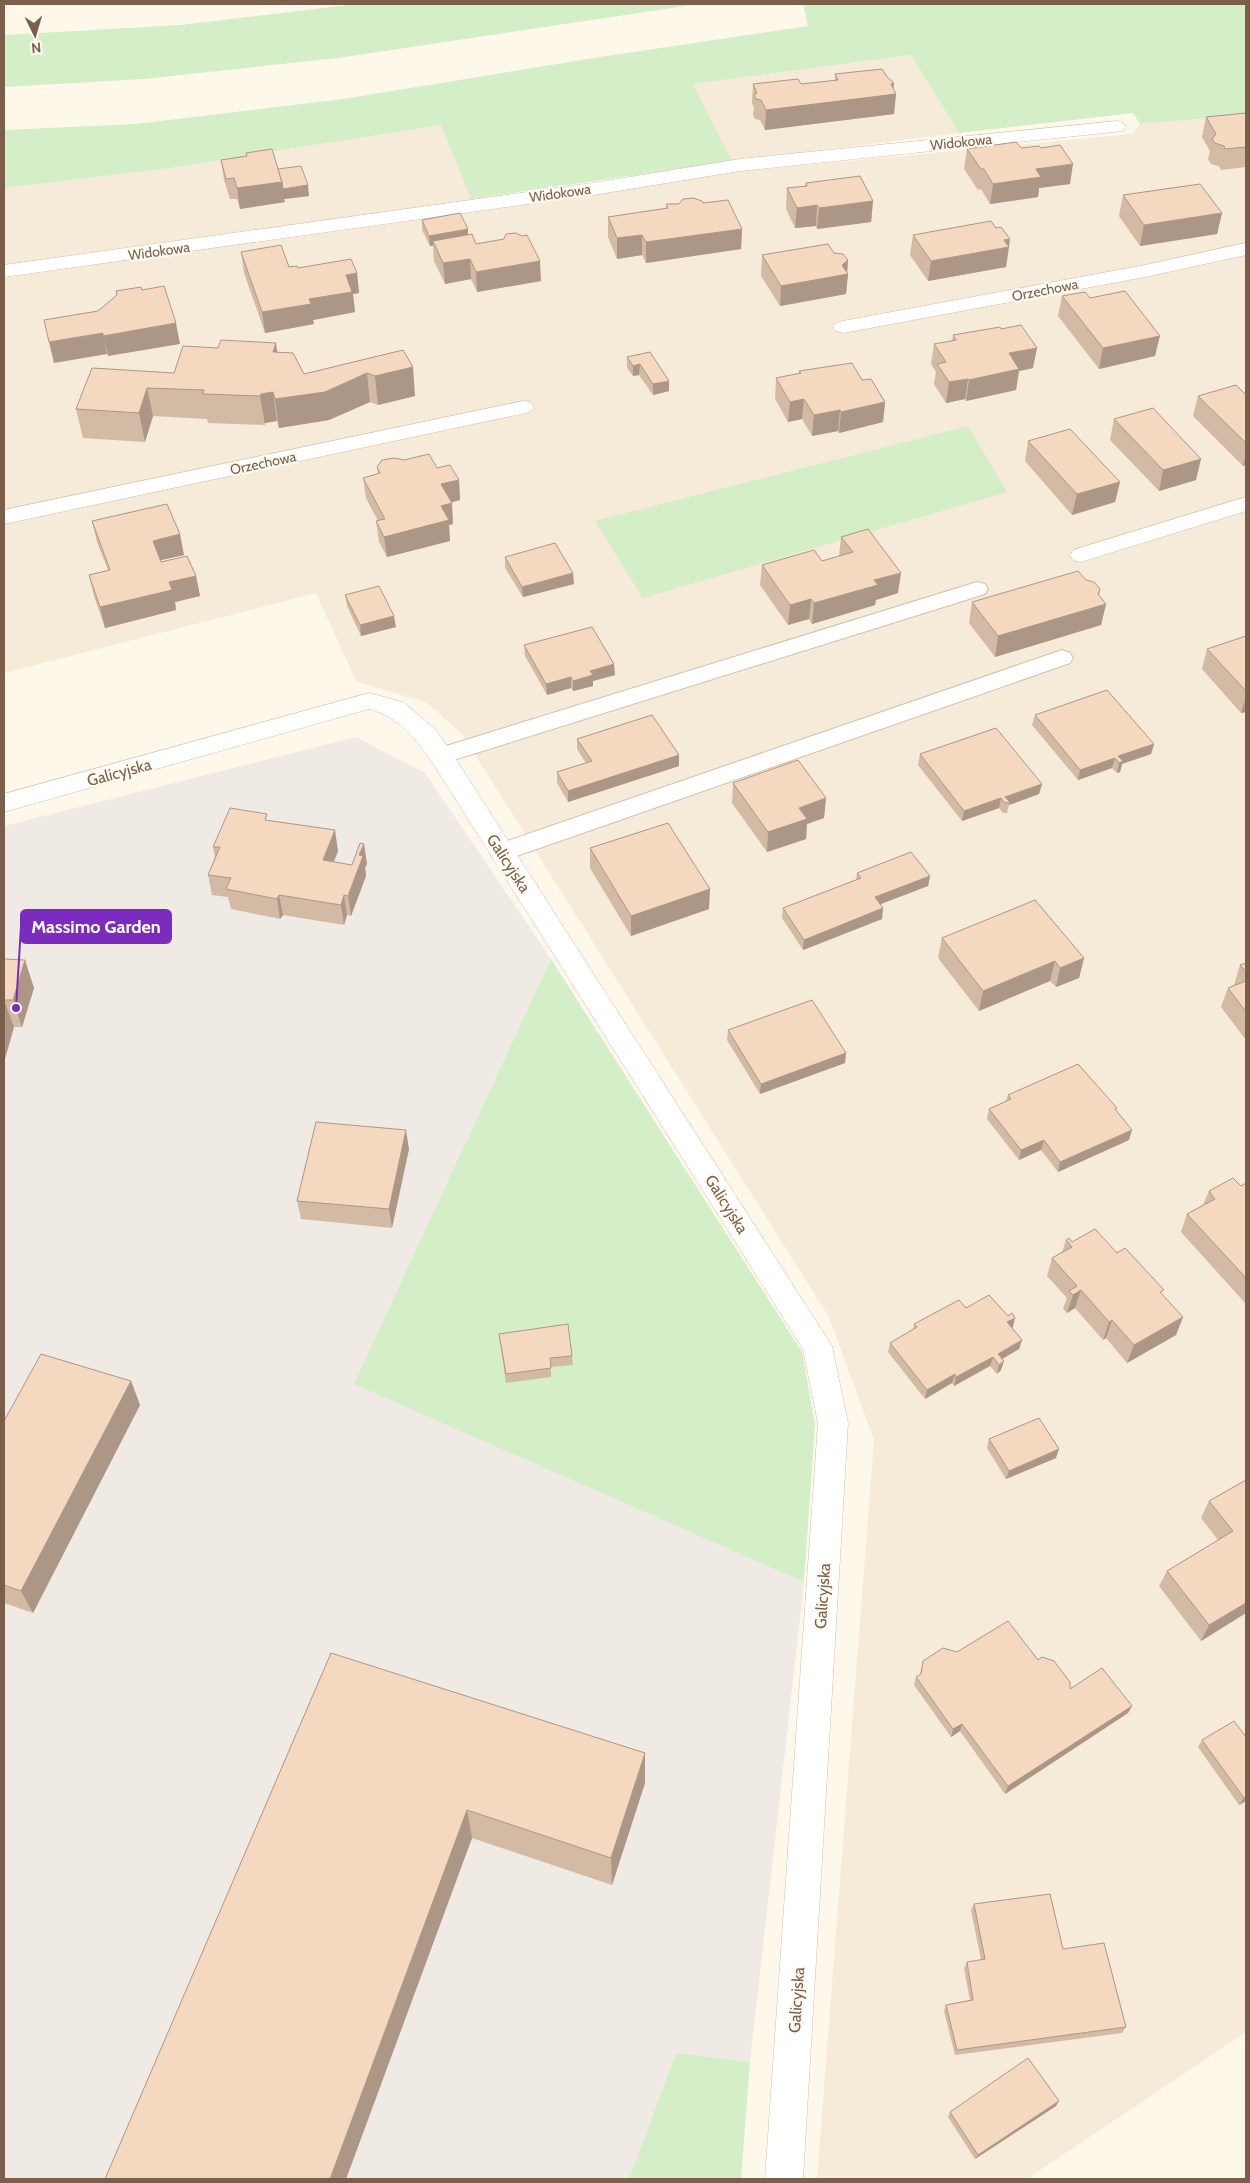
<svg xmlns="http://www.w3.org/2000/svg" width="1250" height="2183" viewBox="0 0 1250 2183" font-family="Cabin,sans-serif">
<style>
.residential{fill:#f6ead8}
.industrial{fill:#efeae3}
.green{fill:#d4eec7}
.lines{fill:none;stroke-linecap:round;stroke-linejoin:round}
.service-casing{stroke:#d2c0ae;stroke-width:2}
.minor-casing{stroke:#d2c0ae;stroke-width:1}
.service{fill:#fff;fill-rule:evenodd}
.minor{fill:#fff;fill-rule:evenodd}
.wall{fill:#d3baa5}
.shaded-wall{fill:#ac9786}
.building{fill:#f5d8c0;stroke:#ac9786}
.labels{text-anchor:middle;stroke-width:4.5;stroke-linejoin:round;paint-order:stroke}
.far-street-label{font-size:14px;fill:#7c5f4b;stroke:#fffbf2}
.street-label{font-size:16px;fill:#7c5f4b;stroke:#fffbf2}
.leader{fill:none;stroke:#7b2cbf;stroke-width:2}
.callout-dot{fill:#7b2cbf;stroke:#fffbf2;stroke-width:2}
.callout{fill:#7b2cbf;stroke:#7b2cbf;stroke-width:2}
.callout-label{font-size:18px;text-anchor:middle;font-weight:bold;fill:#fff}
</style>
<rect width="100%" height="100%" fill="#fef8eb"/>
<g class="residential">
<path d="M911 55 959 133 732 161 693 84Z"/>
<path d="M1246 115V2032L1027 2179H817L874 1440 829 1317 462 734 427 703 356 681 316 593 4 673V278L734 172 1132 134 1140 124Z"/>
<path d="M441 125 471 199 4 267V188L163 169Z"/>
</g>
<path class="industrial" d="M356 737 425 773 551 959 355 1384 804 1582 750 2062 676 2053 629 2179H4V826Z"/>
<g class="green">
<path d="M356 4H699L338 58 144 79 4 87V35L181 25Z"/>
<path d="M803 4H1246V115L1140 124 1133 113 959 133 911 55 693 84 732 161 471 199 441 125 163 169 4 188V130L136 124 343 99 600 57 808 26Z"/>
<path d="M968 426 1007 492 643 598 595 521Z"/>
<path d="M551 959 802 1352 815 1424 804 1582 354 1384Z"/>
<path d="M676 2053 750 2062 741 2179H629Z"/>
</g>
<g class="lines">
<defs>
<g id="service">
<path d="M977 582 985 584 988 589 985 594 441 764 433 762 429 756 433 750Z"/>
<path d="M1062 650 1070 653 1073 658 1070 663 511 858 502 861 493 858 490 852 493 846Z"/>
</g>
<g id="minor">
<path d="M1117 121 1123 123 1126 127 1123 131 740 171 599 194 4 277V265L599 182 740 159Z"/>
<path d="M1246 243V255L1145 277 843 333 836 331 833 327 836 323 843 321 1145 265Z"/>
<path d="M523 401 530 402 534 407 530 412 4 524V510Z"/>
<path d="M1246 497V511L1081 562 1073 560 1070 555 1073 550Z"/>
<path d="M369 693 403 702 435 729 450 750 832 1346 848 1423 803 2179H765L818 1423 803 1349 432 762C415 738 399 717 369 709L4 812V794Z"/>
</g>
</defs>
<use href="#service" class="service-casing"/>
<use href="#minor" class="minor-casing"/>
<use href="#service" class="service"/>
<use href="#minor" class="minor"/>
</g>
<g class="wall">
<path d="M835 74 893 89 896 94 894 114 765 130 760 120 755 119 753 115 754 107 752 104 753 84H801L835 80Z"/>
<path d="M1246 113V167L1221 170 1219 166 1211 164 1208 159 1210 151 1202 137 1206 117Z"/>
<path d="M1021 148 1070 184 1039 188 1038 197 990 204 981 189 978 190 964 169 967 149Z"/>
<path d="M246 153 278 169 309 196 284 199 285 202 240 209 237 199H230L224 180 221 160 246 156Z"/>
<path d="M806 183 873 201 871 222 817 229 816 226 795 228 786 209 787 188 805 186Z"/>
<path d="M1123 195 1222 213 1217 234 1140 246 1119 216Z"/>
<path d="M703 203 742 229 741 249 646 263 642 255 617 259 608 237V217L666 209V204Z"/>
<path d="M422 220 468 234 476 244 541 281 477 292 471 279 445 284 434 261 433 246H430L422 230Z"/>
<path d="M913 235 1009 246V247L1006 267 928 281 910 255Z"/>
<path d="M241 252 289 267 298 268 357 273 359 293 353 294 355 312 313 320 314 324 265 333 244 273Z"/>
<path d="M834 253 848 260 847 272 848 274 846 294 780 306 761 276 762 255Z"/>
<path d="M1062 296 1090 298 1155 356 1099 369 1058 316Z"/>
<path d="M953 335 1033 368 1019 371 1016 390 966 401 965 399 946 403 934 384 936 372 931 364 934 344 952 341Z"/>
<path d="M403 350 415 396 378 405 370 402 329 420 279 428 277 421 265 423V425L208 423 207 419 153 416 145 442 83 438 76 409 174 373 277 352 304 374Z"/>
<path d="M650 352 669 391 653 395 639 375 633 376 627 368V357Z"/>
<path d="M799 371 862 380 885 402 883 422 839 433 838 431 812 436 802 419 788 422 775 399 776 378 799 374Z"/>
<path d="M1246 395V465L1243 466 1193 416 1198 396Z"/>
<path d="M1114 419 1196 480 1159 491 1110 440Z"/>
<path d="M1028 441 1120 482 1115 502 1072 515 1025 461Z"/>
<path d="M377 467 459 480 460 500 451 502 453 524 449 525 450 541 387 557 379 542 376 521H378L366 498 363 478 378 474Z"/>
<path d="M92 521 184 555 161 560V562L196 576 200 596 175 602 176 610 105 628 94 596 89 575 108 570 97 542Z"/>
<path d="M841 537 898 593 876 600 875 605 812 624 809 619 788 625 760 585 762 565 822 561 839 556Z"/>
<path d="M505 557 574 584 523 597 505 568Z"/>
<path d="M1086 580 1100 589 1099 596 1106 604 1101 625 995 657 969 623 972 602Z"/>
<path d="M345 595 396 627 361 636 347 606Z"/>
<path d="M1246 636V712L1241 713 1202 669 1207 649Z"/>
<path d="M524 645 615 675 593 681V686L573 691 571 688 547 695 525 656Z"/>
<path d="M1035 715 1154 744 1151 754 1122 764 1120 772 1117 773 1112 768 1078 780 1032 725Z"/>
<path d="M577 739 679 755V766L568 802 557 783V772L586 763 577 749Z"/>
<path d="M920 754 1042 784 1039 794 1009 805 1007 813H1003L999 808 962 821 918 765Z"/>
<path d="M733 783 826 798 824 818 807 824 806 839 767 852 732 803Z"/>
<path d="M269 820 338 851 334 862 352 865 364 844 367 864 365 868 366 876 351 916 347 915 344 925 283 915 280 919 231 909 228 897 212 895 208 875 215 858 213 847Z"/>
<path d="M590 848 709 909 631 936 590 868Z"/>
<path d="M857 873 930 876 928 886 880 904 883 908 882 919 803 950 782 918 783 908 856 880Z"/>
<path d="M942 938 1084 958 1079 978 1056 987 1050 981 979 1011 938 958Z"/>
<path d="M4 959 34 988 22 1027H14L4 1062Z"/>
<path d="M1246 963V1040L1221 1007 1228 988 1234 985 1240 965Z"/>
<path d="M728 1030 846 1053 845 1063 760 1094 727 1040Z"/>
<path d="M1008 1095 1117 1111 1129 1140 1058 1172 1041 1150 1019 1160 987 1119 989 1109 1006 1101Z"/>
<path d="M409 1149 392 1228 301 1219 297 1201Z"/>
<path d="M1246 1183V1304L1181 1232 1187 1214 1203 1205 1209 1191 1241 1186Z"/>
<path d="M1066 1240 1117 1253 1162 1295 1183 1317 1176 1335 1127 1363 1106 1338 1103 1340 1075 1308 1067 1313 1063 1309 1067 1298 1047 1276 1052 1258 1062 1252Z"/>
<path d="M966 1308 1008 1316 1013 1327H1012L1022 1340 1019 1349 1002 1359 1001 1370 997 1374 990 1366 954 1386 952 1383 925 1399 888 1352 890 1343 913 1329 914 1324Z"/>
<path d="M499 1334 572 1356 573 1365 551 1367V1377L506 1383Z"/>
<path d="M131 1381 140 1405 33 1613 4 1603V1421Z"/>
<path d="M989 1439 1056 1458 1006 1479 987 1448Z"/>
<path d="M1246 1480V1613L1201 1641 1159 1586 1167 1571 1218 1540 1201 1518 1209 1501Z"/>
<path d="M957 1652 1038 1660 1070 1689 1132 1706 1128 1713 1005 1794 960 1731 951 1737 914 1685 916 1677 920 1675 923 1661Z"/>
<path d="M331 1653 645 1783 612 1885 472 1838 346 2179H105Z"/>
<path d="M1202 1740 1246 1801 1239 1805 1198 1747Z"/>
<path d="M974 1904 1063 1949 1126 2027 1122 2033 955 2055 944 2011 946 2005 970 2000 964 1968 967 1962 981 1960 971 1910Z"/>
<path d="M1056 2106 975 2159 948 2117 950 2112Z"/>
</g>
<g class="shaded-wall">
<path d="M894 83 893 95 896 94 894 114 765 130 766 110 891 84Z"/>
<path d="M1073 164 1070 184 1039 188 1038 197 990 204 993 184 1036 169Z"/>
<path d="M282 182 308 185 309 196 284 199 285 202 240 209 237 188Z"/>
<path d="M873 201 871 222 817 229 819 208Z"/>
<path d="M817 205 816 226 795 228 797 208Z"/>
<path d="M1222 213 1217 234 1140 246 1144 225Z"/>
<path d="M468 229V240L433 241V246H430L429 236Z"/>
<path d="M742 229 741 249 646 263V242Z"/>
<path d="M642 235V255L617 259V238Z"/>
<path d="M1010 239 1006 267 928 281 931 261 1004 240Z"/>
<path d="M470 259 471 279 445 284 443 263Z"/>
<path d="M848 260 847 274H848L846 294 780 306 781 286 842 265Z"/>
<path d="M540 261 541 281 477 292 476 272Z"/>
<path d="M357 273 359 293 353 294 355 312 313 320 314 324 265 333 262 312 309 299 346 275Z"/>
<path d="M176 323 180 344 108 356 103 336Z"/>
<path d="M103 333 107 354 54 363 49 342Z"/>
<path d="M1160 336 1155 356 1099 369 1103 348Z"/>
<path d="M276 343 280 372 273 352Z"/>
<path d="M1037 348 1033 368 1019 371 1016 390 966 401 969 380 1009 353Z"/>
<path d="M640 364 639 375 633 376V366Z"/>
<path d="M413 367 415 396 378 405 375 376Z"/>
<path d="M367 373 370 402 329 420 279 428 275 399Z"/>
<path d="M968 379 965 399 946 403 949 382Z"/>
<path d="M669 381V391L653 395V384Z"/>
<path d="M147 388 153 416 145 442 139 413Z"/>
<path d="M273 392 277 421 265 423V425L260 396 261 394Z"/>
<path d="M804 399 802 419 788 422 790 402Z"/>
<path d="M885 402 883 422 839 433 841 412Z"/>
<path d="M840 410 838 431 812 436 814 415Z"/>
<path d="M1246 454V465L1243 466Z"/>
<path d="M1201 459 1196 480 1159 491 1163 470Z"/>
<path d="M459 480 460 500 442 505 441 484Z"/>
<path d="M1120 482 1115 502 1072 515 1077 494Z"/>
<path d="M452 503 453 524 449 525 450 541 387 557 384 537 441 506Z"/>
<path d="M180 534 184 555 157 561 153 541Z"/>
<path d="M573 573 574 584 523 597 522 587Z"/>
<path d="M901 573 898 593 876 600 875 605 812 624 814 603 874 580Z"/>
<path d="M196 576 200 596 175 602 176 610 105 628 100 607 169 582Z"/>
<path d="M1100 589 1096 607 1106 604 1101 625 995 657 998 636 1098 594Z"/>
<path d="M811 599 809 619 788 625 790 605Z"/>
<path d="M394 616 396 627 361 636 360 625Z"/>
<path d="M614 664 615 675 593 681V686L573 691V681L590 671Z"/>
<path d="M571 677V688L547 695 546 684Z"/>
<path d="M1246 697V712L1241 713Z"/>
<path d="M1154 744 1151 754 1122 764 1120 772 1117 773 1119 763 1118 756Z"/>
<path d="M679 755V766L568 802V791Z"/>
<path d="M1115 758 1112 768 1078 780 1080 770Z"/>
<path d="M1042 784 1039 794 1009 805 1010 802 1005 797Z"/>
<path d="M826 798 824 818 807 824 806 839 767 852 768 832 799 808Z"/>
<path d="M1001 798 999 808 962 821 964 811Z"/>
<path d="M335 830 338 851 326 880 323 860Z"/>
<path d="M364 844 367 864 365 868 366 876 351 916 348 896 359 855Z"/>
<path d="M930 876 928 886 873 907 875 897Z"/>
<path d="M710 889 709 909 631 936V916Z"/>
<path d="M279 895 283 915 280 919 277 899Z"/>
<path d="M344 895 347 915 344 925 341 905Z"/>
<path d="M883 908 882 919 803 950 804 940Z"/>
<path d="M1084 958 1079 978 1056 987 1060 968Z"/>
<path d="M25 960 34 988 22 1027 13 1000Z"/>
<path d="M1055 961 1050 981 979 1011 983 991Z"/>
<path d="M4 1000 14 1027 4 1062Z"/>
<path d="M846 1053 845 1063 760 1094 761 1084Z"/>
<path d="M406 1130 409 1149 392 1228 389 1209Z"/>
<path d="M1132 1130 1129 1140 1058 1172 1060 1162Z"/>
<path d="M1044 1140 1041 1150 1019 1160 1021 1150Z"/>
<path d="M1081 1290 1075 1308 1067 1313 1073 1295Z"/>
<path d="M1183 1317 1176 1335 1127 1363 1134 1345Z"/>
<path d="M1015 1318 1013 1327 1005 1331 1007 1322Z"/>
<path d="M1112 1320 1106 1338 1103 1340 1109 1322Z"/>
<path d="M1022 1340 1019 1349 997 1362 998 1354Z"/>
<path d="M993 1357 990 1366 954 1386 956 1377Z"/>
<path d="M1004 1361 1001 1370 997 1374 999 1365Z"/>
<path d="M955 1374 952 1383 925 1399 927 1390Z"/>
<path d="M131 1381 140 1405 33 1613 21 1591Z"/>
<path d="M1059 1449 1056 1458 1006 1479 1009 1471Z"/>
<path d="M1246 1603V1613L1201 1641 1209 1625Z"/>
<path d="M1132 1706 1128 1713 1005 1794 1008 1786Z"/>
<path d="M962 1724 960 1731 951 1737 953 1729Z"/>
<path d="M645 1753V1783L612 1885 611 1858Z"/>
<path d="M1246 1797V1801L1239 1805 1244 1798Z"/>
<path d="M467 1810 472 1838 346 2179H330Z"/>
<path d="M1059 2101 1056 2106 975 2159 978 2155Z"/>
</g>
<g class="building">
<path d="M882 69 887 77 894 83 891 84 896 94 766 110 761 100 756 99 754 95 757 93 753 84 798 79 801 84 820 82 838 80 835 74Z"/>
<path d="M1246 113V147L1225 149 1224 146 1215 143 1212 139 1216 134 1206 117Z"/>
<path d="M1016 142 1021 148 1039 146 1041 148 1060 145 1073 164 1036 169 1041 177 993 184 984 169H981L967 149Z"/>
<path d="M272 149 282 182 237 188 234 178 226 179 221 160 247 156 246 153Z"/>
<path d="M301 166 308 185 283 189 282 182 278 169Z"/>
<path d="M860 176 873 201 819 208 817 205 797 208 787 188 807 186 806 183Z"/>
<path d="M1200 184 1222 213 1144 225 1123 195Z"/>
<path d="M693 198 702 201 703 203 728 200 742 229 646 242 642 235 617 238 608 217 668 208 666 204H679L683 199Z"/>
<path d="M460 213 468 229 429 236 422 220Z"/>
<path d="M991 221 996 228 1001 227 1010 239 1004 240 1009 247 931 261 913 235Z"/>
<path d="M516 233 522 236 527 235 540 261 476 272 470 259 443 263 433 241 472 234 476 244 504 239 506 234Z"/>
<path d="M828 244 834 253 843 254 848 260 842 265 848 274 781 286 762 255Z"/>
<path d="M281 245 289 267 297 266 298 268 351 259 357 273 346 275 352 292 309 299 311 304 262 312 241 252Z"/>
<path d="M164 286 176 323 103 336V333L49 342 44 320 98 311 117 295 116 291 141 287 142 290Z"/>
<path d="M1125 291 1160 336 1103 348 1062 296 1085 292 1090 298Z"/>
<path d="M1021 325 1037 348 1009 353 1019 369 969 380 968 379 949 382 937 364 946 362 934 344 956 340 953 335 1000 327 1001 329Z"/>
<path d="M221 340 276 343 273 352 293 353 304 374 403 350 413 367 375 376 367 373 325 392 275 399 273 392 261 394 260 396 203 394 204 390 147 388 139 413 76 409 92 368 174 373 183 346 218 348Z"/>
<path d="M650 352 669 381 653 384 640 364 633 366 627 357Z"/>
<path d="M852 363 862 380 871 379 885 402 841 412 840 410 814 415 804 399 790 402 776 378 801 373 799 371Z"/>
<path d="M1236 385 1246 395V443L1198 396Z"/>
<path d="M1153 408 1201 459 1163 470 1114 419Z"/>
<path d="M1070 429 1120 482 1077 494 1028 441Z"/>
<path d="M429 454 437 468 450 465 459 480 441 484 452 503 441 506 449 520 384 537 376 521 385 519 363 478 380 473 377 467 382 460 394 458 404 460Z"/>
<path d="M167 504 180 534 153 541 161 562 187 556 196 576 169 582 172 590 100 607 89 575 110 570 92 521Z"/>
<path d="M868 529 901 573 874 580 878 585 814 603 811 599 790 605 762 565 814 550 822 561 853 552 841 537Z"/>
<path d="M555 543 573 573 522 587 505 557Z"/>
<path d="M1078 571 1086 580 1094 582 1100 589 1098 594 1106 604 998 636 972 602Z"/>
<path d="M379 586 394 616 360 625 345 595Z"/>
<path d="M592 627 614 664 590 671 593 675 573 681 571 677 546 684 524 645Z"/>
<path d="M1246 636V691L1207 649Z"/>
<path d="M1107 690 1154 744 1118 756 1123 761 1119 763 1115 758 1080 770 1035 715Z"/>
<path d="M652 715 679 755 568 791 557 772 592 761 577 739Z"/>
<path d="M996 728 1042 784 1005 797 1010 802 1005 803 1001 798 964 811 920 754Z"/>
<path d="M798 760 826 798 799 808 807 819 768 832 733 783Z"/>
<path d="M230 808 267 814 265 820 335 830 323 860 352 865 360 843 364 844 359 855 363 856 348 896 344 895 341 905 279 895 277 899 226 889 231 878 208 875 220 847H213Z"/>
<path d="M668 823 710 889 631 916 590 848Z"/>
<path d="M911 852 930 876 875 897 883 908 804 940 783 908 861 878 857 873Z"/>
<path d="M1035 900 1084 958 1060 968 1055 961 983 991 942 938Z"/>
<path d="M4 959 25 960 13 1000H4V1002Z"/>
<path d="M1246 963V972L1240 965Z"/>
<path d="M1246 981V1012L1228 988Z"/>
<path d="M812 1000 846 1053 761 1084 728 1030Z"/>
<path d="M1078 1064 1117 1108 1115 1109 1132 1130 1060 1162 1044 1140 1021 1150 989 1109 1011 1099 1008 1095Z"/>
<path d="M316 1122 406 1130 389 1209 297 1201Z"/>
<path d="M1233 1178 1241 1186 1246 1183V1278L1187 1214 1215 1199 1209 1191Z"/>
<path d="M1095 1229 1117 1253 1125 1248 1164 1290 1160 1292 1183 1317 1134 1345 1112 1320 1109 1322 1081 1290 1073 1295 1069 1291 1077 1286 1052 1258 1072 1247 1066 1240 1069 1238 1072 1242Z"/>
<path d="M989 1295 1008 1316 1012 1313 1015 1318 1007 1322 1022 1340 998 1354 1004 1361 999 1365 993 1357 956 1377 955 1374 927 1390 890 1343 917 1327 914 1324 959 1300 966 1308Z"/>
<path d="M568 1324 572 1356 550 1358 551 1368 506 1374 499 1334Z"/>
<path d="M41 1354 131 1381 21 1591 4 1585V1421Z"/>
<path d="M1039 1418 1059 1449 1009 1471 989 1439Z"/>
<path d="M1246 1480V1603L1209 1625 1167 1571 1233 1531 1209 1501Z"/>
<path d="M1008 1621 1038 1660 1042 1657 1054 1661 1070 1682V1689L1102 1668 1132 1706 1008 1786 962 1724 953 1729 916 1677 921 1674 923 1661 943 1648 957 1652Z"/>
<path d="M331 1653 645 1753 611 1858 467 1810 330 2179H105Z"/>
<path d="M1234 1721 1246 1737V1797L1244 1798 1202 1740Z"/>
<path d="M1050 1894 1063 1949 1104 1943 1126 2027 957 2050 946 2005 973 2000 967 1962 985 1959 974 1904Z"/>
<path d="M1028 2058 1059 2101 978 2155 950 2112Z"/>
</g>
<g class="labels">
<g class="far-street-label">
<text transform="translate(961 142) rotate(-6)" y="5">Widokowa</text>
<text transform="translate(560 193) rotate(-8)" y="5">Widokowa</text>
<text transform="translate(159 251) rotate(-8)" y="5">Widokowa</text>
<text transform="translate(1045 290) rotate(-11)" y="5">Orzechowa</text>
<text transform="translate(263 463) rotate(-12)" y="5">Orzechowa</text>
</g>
<g class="street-label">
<text transform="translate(119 772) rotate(-15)" y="6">Galicyjska</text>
<text transform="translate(509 863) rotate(57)" y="6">Galicyjska</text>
<text transform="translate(727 1204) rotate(58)" y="6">Galicyjska</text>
<text transform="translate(822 1596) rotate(-86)" y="6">Galicyjska</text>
<text transform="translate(796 2000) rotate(-86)" y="6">Galicyjska</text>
</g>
</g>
<path class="leader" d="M16 1008L21 926"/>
<circle class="callout-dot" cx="16" cy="1008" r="5"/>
<rect class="callout" x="21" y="910" width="150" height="33" rx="5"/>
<g class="callout-label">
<text x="96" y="933">Massimo Garden</text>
</g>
<rect width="1250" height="2183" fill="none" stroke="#7c5f4b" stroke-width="10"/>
<g transform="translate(35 35) rotate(175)" stroke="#fffbf2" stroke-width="4" paint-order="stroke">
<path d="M0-4L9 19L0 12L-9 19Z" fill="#7c5f4b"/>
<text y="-8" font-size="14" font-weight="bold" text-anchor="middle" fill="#7c5f4b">N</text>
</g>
</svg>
